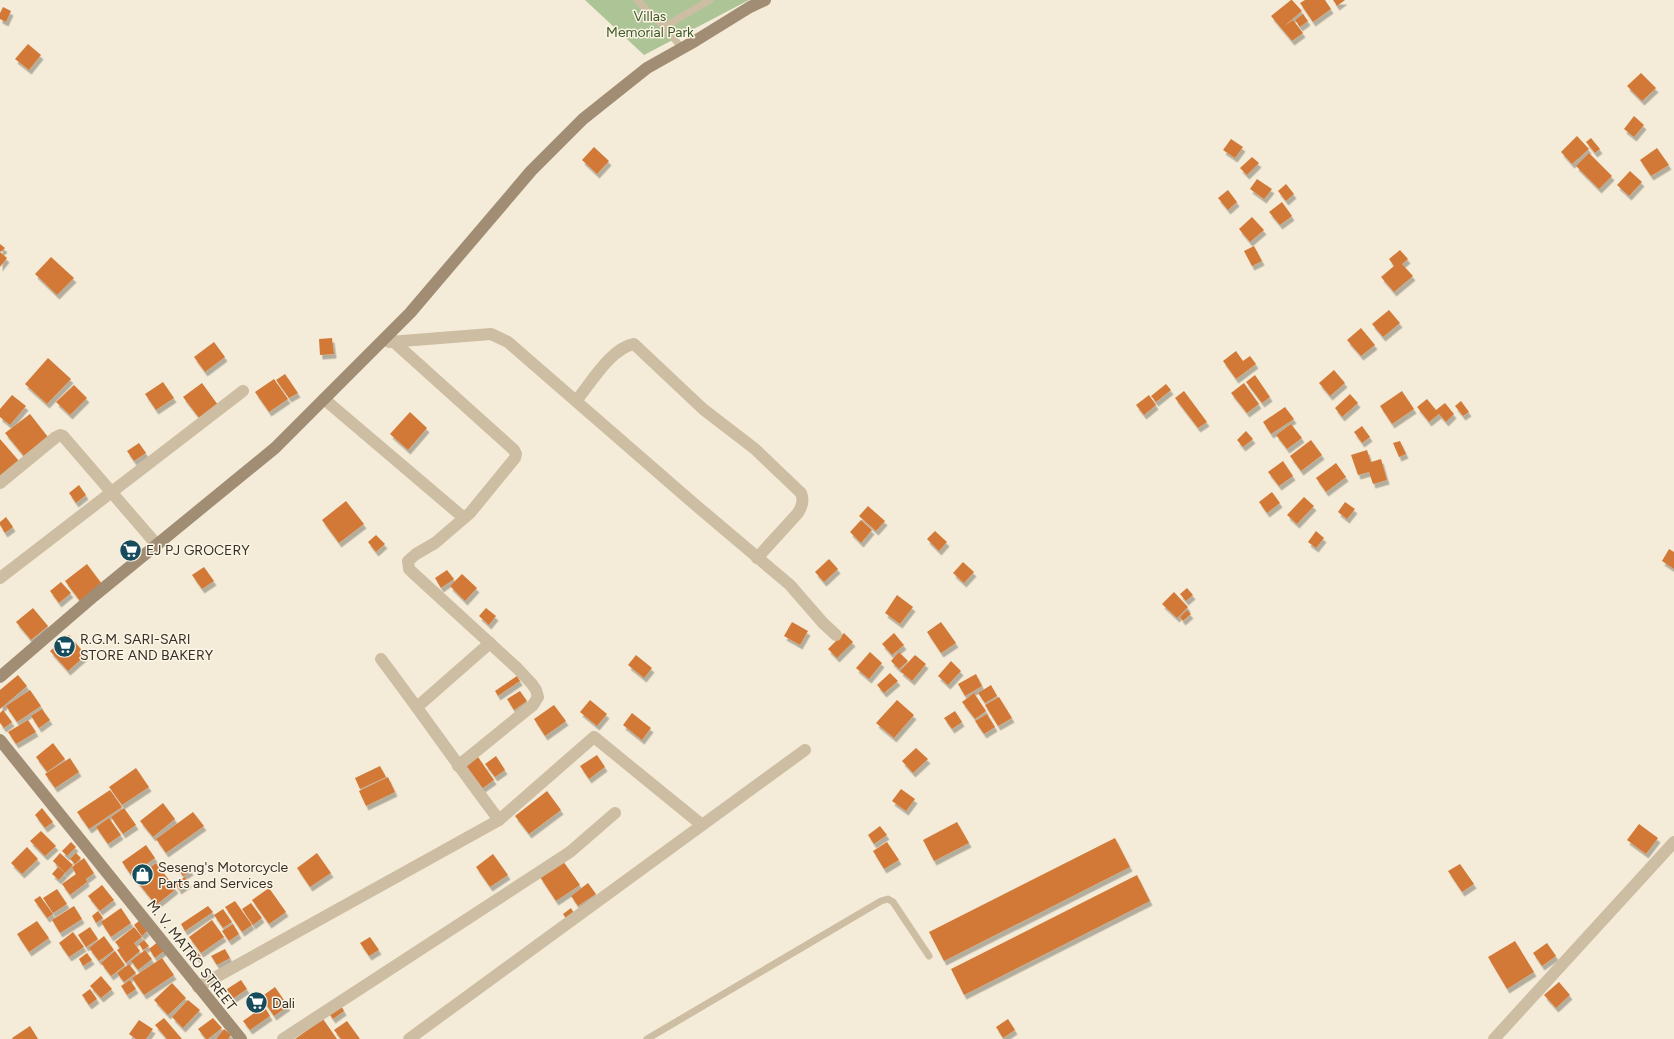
<svg xmlns="http://www.w3.org/2000/svg" width="1674" height="1039" viewBox="0 0 1674 1039" font-family="Figtree,sans-serif">
<style>
.green{fill:#adc497}
.building{fill:#d37937;filter:url(#shadow)}
.lines{fill:none;stroke-linecap:round;stroke-linejoin:round}
.lane{stroke:#cdbea3;stroke-width:7}
.street{stroke:#cdbea3;stroke-width:12}
.secondary{stroke:#a18c74;stroke-width:12}
.labels{text-anchor:middle;stroke-width:3;stroke-linejoin:round;paint-order:stroke}
.park-label{font-size:14px;fill:#3d5827;stroke:#fbf5e5}
.poi-label{font-size:14px;fill:#372e26;stroke:#fbf5e5;text-anchor:start}
.street-label{font-size:14px;fill:#372e26;stroke:#fbf5e5}
</style>
<defs>
<filter id="shadow"><feDropShadow dx="2.5" dy="4.5" stdDeviation="0" flood-color="#0004"/></filter>
</defs>
<rect width="100%" height="100%" fill="#f4ecd8"/>
<path class="green" d="M585 0H749L644 55Z"/>
<g class="building">
<path d="M1291 0H1292L1302 11 1284 26 1293 20 1303 33 1292 41 1271 16Z"/>
<path d="M1305 0H1325L1331 9 1313 22 1300 3Z"/>
<path d="M1333 0H1345L1337 6Z"/>
<path d="M3 7 11 11 6 22 0 19V13Z"/>
<path d="M1303 14 1308 21 1300 27 1295 20Z"/>
<path d="M28 44 41 55 29 70 15 59Z"/>
<path d="M1641 73 1656 88 1642 101 1627 86Z"/>
<path d="M1634 116 1644 125 1634 137 1624 129Z"/>
<path d="M1577 136 1589 149 1572 164 1561 152Z"/>
<path d="M1591 138 1600 149 1595 153 1586 142Z"/>
<path d="M1231 139 1243 147 1235 158 1223 150Z"/>
<path d="M594 147 609 161 597 174 582 160Z"/>
<path d="M1657 148 1669 165 1651 176 1640 160Z"/>
<path d="M1589 153 1612 176 1599 189 1576 166Z"/>
<path d="M1252 157 1259 163 1247 175 1240 168Z"/>
<path d="M1630 171 1642 182 1629 196 1617 185Z"/>
<path d="M1257 179 1272 189 1264 199 1250 189Z"/>
<path d="M1286 184 1294 194 1286 201 1278 191Z"/>
<path d="M1228 190 1237 202 1228 210 1218 198Z"/>
<path d="M1282 202 1292 216 1280 225 1269 212Z"/>
<path d="M1252 217 1264 230 1250 242 1239 229Z"/>
<path d="M0 244 5 248 1 252 0 251Z"/>
<path d="M1254 246 1262 261 1252 266 1244 251Z"/>
<path d="M1400 250 1408 259 1402 264 1413 276 1394 292 1381 277 1394 266 1389 259Z"/>
<path d="M0 252 7 258 0 267Z"/>
<path d="M51 257 74 278 57 295 35 274Z"/>
<path d="M1389 310 1400 323 1383 337 1372 324Z"/>
<path d="M1361 328 1375 345 1361 356 1347 340Z"/>
<path d="M332 338 334 354 320 355 319 339Z"/>
<path d="M214 342 225 357 205 372 194 357Z"/>
<path d="M1236 351 1243 361 1250 356 1256 364 1236 379 1223 361Z"/>
<path d="M48 358 71 379 47 404 25 384Z"/>
<path d="M1334 370 1345 383 1330 396 1319 383Z"/>
<path d="M285 374 298 393 289 398 276 380Z"/>
<path d="M1255 375 1270 397 1262 403 1246 382Z"/>
<path d="M274 379 288 399 269 412 255 392Z"/>
<path d="M163 382 174 398 156 410 145 394Z"/>
<path d="M202 383 218 405 200 419 183 397Z"/>
<path d="M1244 383 1259 404 1247 413 1231 393Z"/>
<path d="M1166 384 1171 390 1156 402 1151 396Z"/>
<path d="M74 385 87 398 70 415 56 402Z"/>
<path d="M1184 391 1207 422 1198 428 1175 398Z"/>
<path d="M1402 391 1414 409 1392 424 1380 406Z"/>
<path d="M1350 394 1358 403 1342 417 1335 408Z"/>
<path d="M12 395 26 406 10 425 0 417V409Z"/>
<path d="M1149 395 1156 405 1144 415 1136 405Z"/>
<path d="M1427 399 1436 410 1445 403 1454 414 1446 422 1439 414 1429 422 1417 407Z"/>
<path d="M1461 401 1469 412 1463 416 1455 406Z"/>
<path d="M1285 407 1294 419 1271 434 1263 422Z"/>
<path d="M410 412 427 428 408 450 390 434Z"/>
<path d="M30 414 48 437 24 456 5 433Z"/>
<path d="M1291 424 1302 438 1287 449 1276 435Z"/>
<path d="M1362 426 1370 437 1362 443 1354 432Z"/>
<path d="M1246 431 1253 439 1243 447 1237 440Z"/>
<path d="M0 439 19 461 0 477Z"/>
<path d="M1311 440 1322 455 1301 471 1290 456Z"/>
<path d="M1400 441 1406 454 1399 457 1393 443Z"/>
<path d="M139 443 146 453 134 461 127 451Z"/>
<path d="M1367 450 1371 462 1381 459 1387 480 1373 484 1369 472 1358 475 1351 455Z"/>
<path d="M1283 461 1293 476 1279 486 1268 472Z"/>
<path d="M1336 463 1346 477 1326 492 1316 478Z"/>
<path d="M79 485 86 495 76 503 69 493Z"/>
<path d="M1272 492 1280 503 1267 513 1259 502Z"/>
<path d="M1304 497 1314 506 1297 524 1287 515Z"/>
<path d="M346 501 364 524 339 543 322 520Z"/>
<path d="M1345 502 1355 509 1347 519 1338 512Z"/>
<path d="M868 506 885 521 876 531 859 516Z"/>
<path d="M6 517 13 527 5 533 0 525V522Z"/>
<path d="M861 520 872 530 861 543 850 532Z"/>
<path d="M935 531 947 542 939 551 927 539Z"/>
<path d="M1316 531 1324 538 1316 548 1308 542Z"/>
<path d="M376 535 385 544 376 552 368 542Z"/>
<path d="M1669 549 1674 552V569L1662 561Z"/>
<path d="M829 559 838 569 824 582 815 572Z"/>
<path d="M963 562 974 572 964 583 953 573Z"/>
<path d="M87 564 102 584 80 601 65 581Z"/>
<path d="M204 567 214 581 202 589 192 575Z"/>
<path d="M447 570 454 579 441 588 435 578Z"/>
<path d="M462 574 477 588 465 601 450 586Z"/>
<path d="M61 582 71 593 59 603 50 591Z"/>
<path d="M1187 588 1193 595 1186 601 1180 594Z"/>
<path d="M1174 592 1188 607 1177 618 1162 604Z"/>
<path d="M897 595 913 607 900 624 885 613Z"/>
<path d="M33 608 48 626 31 640 16 622Z"/>
<path d="M486 608 496 616 489 625 479 616Z"/>
<path d="M1187 610 1191 614 1183 621 1180 617Z"/>
<path d="M792 622 808 631 800 645 784 636Z"/>
<path d="M941 622 956 643 941 653 927 632Z"/>
<path d="M844 633 853 642 837 658 828 649Z"/>
<path d="M894 633 904 645 892 655 882 644Z"/>
<path d="M69 635 86 655 68 671 50 651Z"/>
<path d="M870 652 882 663 869 679 856 668Z"/>
<path d="M899 652 908 661 899 669 891 661Z"/>
<path d="M636 655 652 668 644 678 628 665Z"/>
<path d="M915 655 926 664 912 681 900 671Z"/>
<path d="M951 661 961 671 948 685 938 676Z"/>
<path d="M890 673 898 681 884 693 877 685Z"/>
<path d="M976 674 982 686 965 696 958 684Z"/>
<path d="M18 675 27 686 0 709V690Z"/>
<path d="M517 676 520 681 498 696 495 691Z"/>
<path d="M991 685 997 696 985 703 978 693Z"/>
<path d="M30 690 41 706 17 722 6 706Z"/>
<path d="M520 691 527 701 514 710 507 699Z"/>
<path d="M974 693 986 711 975 719 962 702Z"/>
<path d="M999 697 1012 718 998 726 985 705Z"/>
<path d="M590 700 607 714 597 726 580 712Z"/>
<path d="M897 700 914 715 894 738 876 723Z"/>
<path d="M554 705 566 721 545 736 534 719Z"/>
<path d="M42 709 50 720 39 728 31 716Z"/>
<path d="M3 710 12 722 4 728 0 723V713Z"/>
<path d="M955 711 962 722 952 729 944 718Z"/>
<path d="M632 713 651 728 642 740 623 725Z"/>
<path d="M987 714 995 727 984 734 975 721Z"/>
<path d="M28 720 36 732 16 744 8 732Z"/>
<path d="M53 743 65 759 47 772 36 757Z"/>
<path d="M916 748 928 759 913 773 902 761Z"/>
<path d="M597 755 605 767 589 779 580 766Z"/>
<path d="M496 756 505 770 495 777 485 764Z"/>
<path d="M478 757 494 780 480 790 464 766Z"/>
<path d="M70 758 79 772 55 788 45 774Z"/>
<path d="M380 766 386 777 360 789 355 778Z"/>
<path d="M136 768 149 787 122 805 109 787Z"/>
<path d="M388 777 395 792 366 806 359 791Z"/>
<path d="M901 789 915 799 906 811 892 801Z"/>
<path d="M110 790 122 807 89 829 77 812Z"/>
<path d="M547 791 561 810 529 834 515 816Z"/>
<path d="M163 803 175 819 153 837 140 821Z"/>
<path d="M42 808 53 822 45 828 35 815Z"/>
<path d="M124 808 136 825 123 834 111 817Z"/>
<path d="M193 812 204 826 166 853 156 839Z"/>
<path d="M109 818 121 835 108 844 96 827Z"/>
<path d="M957 822 969 843 934 861 923 840Z"/>
<path d="M1639 824 1658 838 1646 854 1627 840Z"/>
<path d="M880 826 887 835 874 844 868 835Z"/>
<path d="M41 831 56 846 45 856 30 841Z"/>
<path d="M1115 838 1130 867 944 961 929 932Z"/>
<path d="M71 842 76 847 67 856 62 851Z"/>
<path d="M887 842 899 860 884 869 873 851Z"/>
<path d="M146 845 155 858 131 875 122 862Z"/>
<path d="M27 847 38 859 22 874 11 863Z"/>
<path d="M60 853 73 865 65 873 53 861Z"/>
<path d="M76 853 81 858 75 864 70 859Z"/>
<path d="M317 853 331 873 310 887 297 868Z"/>
<path d="M493 854 508 875 490 887 476 867Z"/>
<path d="M84 858 94 873 86 879 87 882 70 895 62 884 76 874 72 867Z"/>
<path d="M563 861 580 885 556 901 540 877Z"/>
<path d="M156 863 176 889 156 905 135 879Z"/>
<path d="M186 864 191 871 183 876 178 869Z"/>
<path d="M1460 864 1474 884 1462 892 1448 871Z"/>
<path d="M58 867 65 873 59 880 52 874Z"/>
<path d="M1137 875 1150 901 964 995 951 969Z"/>
<path d="M185 877 189 883 179 890 175 883Z"/>
<path d="M588 883 596 894 578 906 571 896Z"/>
<path d="M102 885 114 900 100 911 88 896Z"/>
<path d="M269 888 286 912 269 924 252 900Z"/>
<path d="M57 889 67 904 53 913 43 898Z"/>
<path d="M40 896 53 914 47 918 34 900Z"/>
<path d="M235 901 252 925 242 932 225 907Z"/>
<path d="M251 903 262 918 253 925 242 909Z"/>
<path d="M74 906 82 919 60 933 52 920Z"/>
<path d="M208 906 213 912 185 931 181 924Z"/>
<path d="M121 908 131 923 111 937 101 922Z"/>
<path d="M571 908 575 915 567 920 563 914Z"/>
<path d="M223 909 232 922 223 928 214 915Z"/>
<path d="M98 911 103 918 96 923 92 916Z"/>
<path d="M212 920 224 937 201 953 189 937Z"/>
<path d="M37 921 49 938 29 952 17 934Z"/>
<path d="M139 921 147 931 142 936 134 925Z"/>
<path d="M233 924 239 934 229 941 222 931Z"/>
<path d="M90 927 98 939 86 947 78 935Z"/>
<path d="M134 927 142 937 134 943 140 951 126 963 117 950 120 948 115 942Z"/>
<path d="M73 932 84 947 69 957 59 943Z"/>
<path d="M104 936 114 950 99 961 89 948Z"/>
<path d="M370 937 379 950 369 956 360 943Z"/>
<path d="M144 940 149 946 143 950 139 944Z"/>
<path d="M159 941 166 949 155 958 149 949Z"/>
<path d="M1515 941 1534 972 1507 989 1488 957Z"/>
<path d="M1547 943 1556 956 1542 966 1533 953Z"/>
<path d="M193 946 201 957 198 959 190 949Z"/>
<path d="M225 949 230 958 217 965 211 956Z"/>
<path d="M145 950 152 959 138 970 131 961Z"/>
<path d="M115 951 125 965 111 976 101 963Z"/>
<path d="M87 953 92 960 83 966 79 959Z"/>
<path d="M162 958 174 975 144 995 132 978Z"/>
<path d="M129 964 136 973 124 982 117 973Z"/>
<path d="M101 976 112 989 101 998 90 986Z"/>
<path d="M130 980 136 989 127 995 121 986Z"/>
<path d="M241 980 247 989 231 1000 224 991Z"/>
<path d="M1559 982 1570 995 1556 1008 1544 995Z"/>
<path d="M172 983 186 998 168 1015 154 1000Z"/>
<path d="M275 987 288 1006 274 1016 261 997Z"/>
<path d="M90 989 97 999 89 1005 82 995Z"/>
<path d="M188 1000 200 1010 183 1028 172 1017Z"/>
<path d="M340 1004 344 1011 333 1019 328 1012Z"/>
<path d="M264 1006 270 1016 250 1030 243 1021Z"/>
<path d="M164 1018 182 1039H167L155 1025Z"/>
<path d="M213 1018 222 1028 208 1039H206L198 1029Z"/>
<path d="M323 1019 337 1039H295Z"/>
<path d="M1008 1019 1015 1030 1003 1038 996 1027Z"/>
<path d="M139 1020 153 1029 146 1039H136L129 1034Z"/>
<path d="M347 1021 360 1039H341L334 1030Z"/>
<path d="M30 1026 38 1039H13L12 1038Z"/>
<path d="M224 1029 231 1035 228 1039H216Z"/>
</g>
<g class="lines">
<g class="lane">
<path d="M637 0 664 27 682 48"/>
<path d="M664 27 710 0"/>
<path d="M647 1039 881 901 888 899 893 902 929 956"/>
</g>
<g class="street">
<path d="M389 342 491 334 508 342 692 502 790 585 823 623 836 635"/>
<path d="M394 342 514 450 516 454 515 458 470 513 435 543 416 554 408 561 409 569 412 572 517 668 532 684 536 690 538 697 533 705 458 766"/>
<path d="M324 399 464 518"/>
<path d="M576 401C591 383 611 348 634 344L703 409 755 449 801 493C804 501 802 506 798 513L757 558"/>
<path d="M0 483 56 437 60 435 63 436 157 545"/>
<path d="M0 578 243 391"/>
<path d="M381 659C421 712 459 767 499 820"/>
<path d="M417 707 490 643"/>
<path d="M198 987 499 820 594 737 702 825"/>
<path d="M283 1039 570 852 615 813"/>
<path d="M409 1039 805 750"/>
<path d="M1494 1039 1674 842"/>
</g>
<g class="secondary">
<path d="M0 677 94 596 275 448 410 313 531 171 583 119 647 68 695 41 750 7 765 0"/>
<path d="M0 740 241 1039"/>
</g>
</g>
<defs>
<symbol id="supermarket-disc" viewBox="-11 -11 22 22"><circle r="9.5" fill="#174c5d" stroke="#fbf5e5"/><path d="M-6-5.5h2.5l.6 2H6L4.5 2H-2.5L-4.4-4H-6ZM-1.5 3.2a1.3 1.3 0 1 0 .1 0ZM3 3.2a1.3 1.3 0 1 0 .1 0Z" fill="#fff"/></symbol>
<symbol id="shop-disc" viewBox="-11 -11 22 22"><circle r="9.5" fill="#174c5d" stroke="#fbf5e5"/><path d="M-5-2.5h2.3a2.7 3.5 0 0 1 5.4 0H5L5.5 6h-11ZM-1.5-2.5h3a1.5 2.3 0 0 0-3 0Z" fill="#fff"/></symbol>
</defs>
<g fill-rule="evenodd">
<use href="#supermarket-disc" x="118" y="538" width="25" height="25"/>
<use href="#supermarket-disc" x="52" y="634" width="25" height="25"/>
<use href="#shop-disc" x="130" y="862" width="25" height="25"/>
<use href="#supermarket-disc" x="244" y="990" width="25" height="25"/>
</g>
<g class="labels">
<g class="park-label">
<text x="650" y="21">Villas<tspan x="650" dy="16">Memorial Park</tspan></text>
</g>
<g class="poi-label">
<text x="146" y="555">EJ PJ GROCERY</text>
<text x="80" y="644">R.G.M. SARI-SARI<tspan x="80" dy="16">STORE AND BAKERY</tspan></text>
<text x="158" y="872">Seseng's Motorcycle<tspan x="158" dy="16">Parts and Services</tspan></text>
<text x="272" y="1008">Dali</text>
</g>
<g class="street-label">
<text transform="translate(192 955) rotate(52)" y="5">M. V. MATRO STREET</text>
</g>
</g>
</svg>
